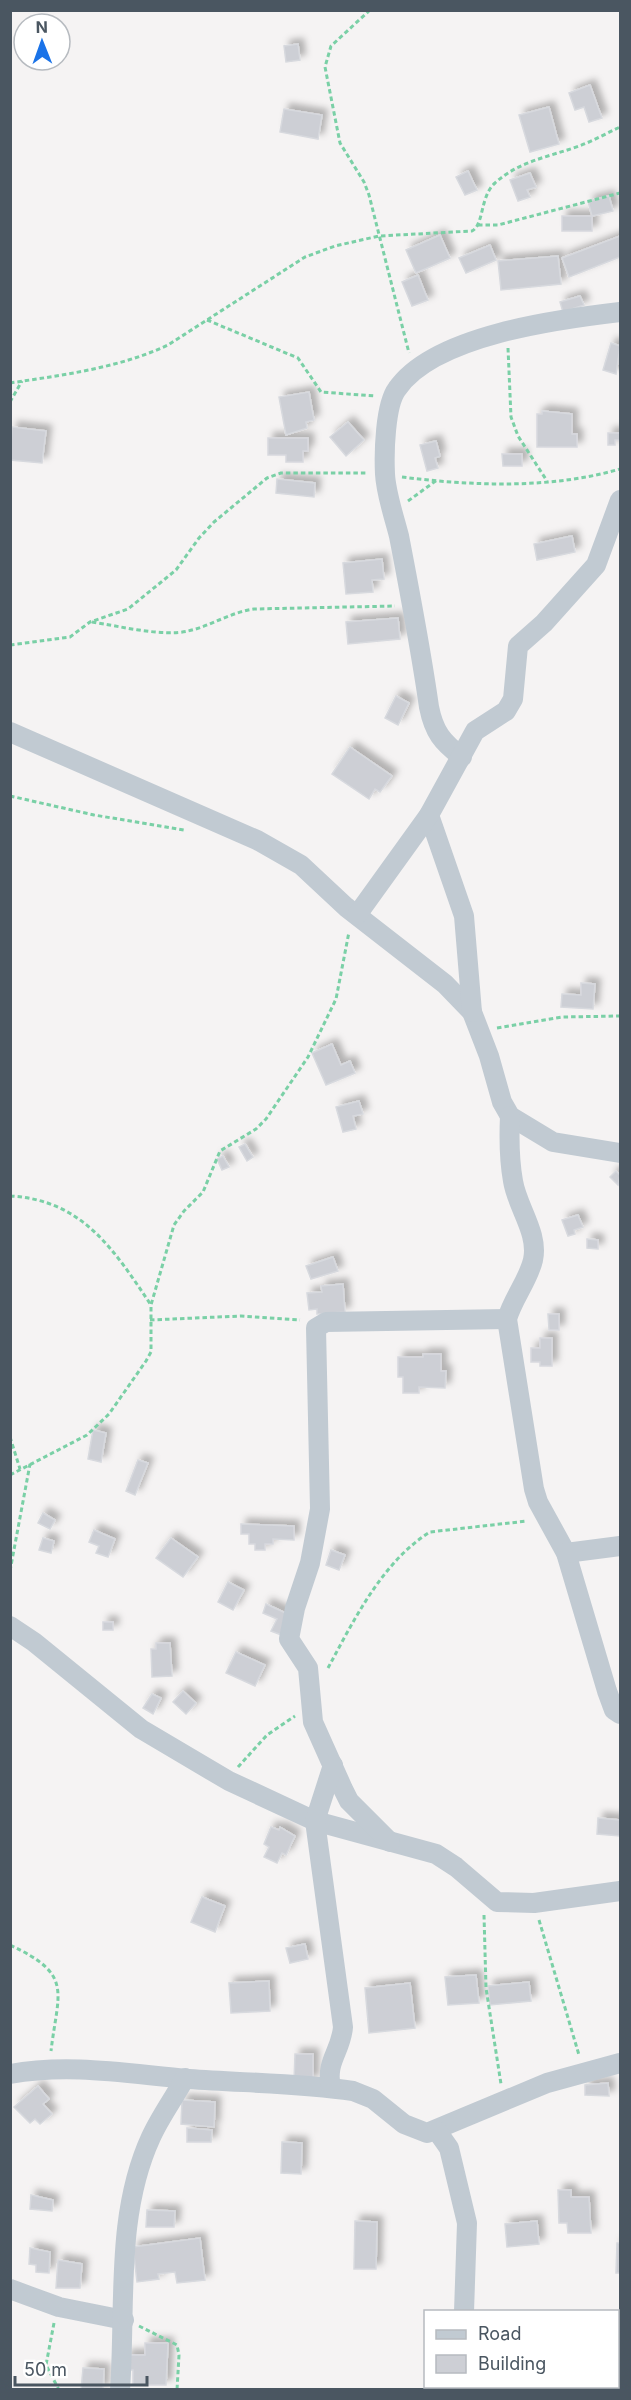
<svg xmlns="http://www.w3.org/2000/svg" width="631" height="2400" viewBox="0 0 631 2400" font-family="Inter,sans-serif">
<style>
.building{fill:#cdcfd5;stroke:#d7d9de;stroke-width:1.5;filter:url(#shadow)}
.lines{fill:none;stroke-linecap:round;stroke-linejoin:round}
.path{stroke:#7ad0a6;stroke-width:3;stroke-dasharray:4.5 3;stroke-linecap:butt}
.minor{stroke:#c1cad2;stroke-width:20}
</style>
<defs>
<filter id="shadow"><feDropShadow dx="5.5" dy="-5.5" stdDeviation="3" flood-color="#0004"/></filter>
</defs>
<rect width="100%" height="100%" fill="#f5f3f3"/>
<g class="building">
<path d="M298 44 300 60 286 62 284 46Z"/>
<path d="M590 85 602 118 589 122 584 107 575 110 569 93Z"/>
<path d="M549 107 559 144 530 152 519 115Z"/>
<path d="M284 109 322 115 318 139 280 132Z"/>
<path d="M468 171 477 190 465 195 456 177Z"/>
<path d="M530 173 536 187 527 190 530 197 518 201 510 180Z"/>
<path d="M609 196 613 211 592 216 588 201Z"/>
<rect x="562" y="216" width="30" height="15"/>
<path d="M440 235 450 258 416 273 406 250Z"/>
<path d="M620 236V257L569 277 562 258Z"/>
<path d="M490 245 496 260 466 273 459 258Z"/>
<path d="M558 256 561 284 501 290 498 261Z"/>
<path d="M418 275 428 300 412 306 402 282Z"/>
<path d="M580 296 584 305 563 312 560 302Z"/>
<path d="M611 343 620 346 616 374 603 370Z"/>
<path d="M309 392 314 420 306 422 307 428 286 435 279 397Z"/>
<path d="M542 411 572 414V434H577V447H537V414H542Z"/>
<path d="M348 422 364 440 346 456 330 437Z"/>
<path d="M12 427 46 431 42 463 10 460Z"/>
<path d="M608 433H620V440H615V445H608Z"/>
<path d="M268 438H308V451H303V462H286V455H268Z"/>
<path d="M436 441 440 456 435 458 438 468 427 471 420 445Z"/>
<path d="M502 454H522V466H503Z"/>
<path d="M277 479 315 483 314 497 276 493Z"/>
<path d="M572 536 575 552 537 560 534 544Z"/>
<path d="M382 559 384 579 372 580 373 592 346 594 343 563Z"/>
<path d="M398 618 400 639 348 644 346 622Z"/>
<path d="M396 696 409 703 398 725 385 718Z"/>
<path d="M350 747 392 776 380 792 375 789 369 799 332 774Z"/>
<path d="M581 983 595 984 593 1009 561 1007 562 994 581 995Z"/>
<path d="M332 1044 341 1065 350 1061 355 1073 326 1085 312 1053Z"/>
<path d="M359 1101 363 1114 353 1116 356 1129 343 1132 336 1107Z"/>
<path d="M245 1144 253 1157 247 1161 239 1147Z"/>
<path d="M223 1156 229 1167 222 1170 217 1159Z"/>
<path d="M616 1171 620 1175 618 1185 610 1177Z"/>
<path d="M578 1215 583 1227 574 1230 575 1234 568 1236 562 1220Z"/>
<path d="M587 1239 598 1240V1249L587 1248Z"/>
<path d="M333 1257 338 1271 311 1279 306 1266Z"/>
<path d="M343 1284 345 1312 317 1314V1309L309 1310 307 1293 322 1292 321 1286Z"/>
<path d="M548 1314H559V1330H549Z"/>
<path d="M540 1338H552V1366H540V1362H531V1348H540Z"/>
<path d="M423 1354H441V1371H446L445 1388 419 1387V1393H403V1377H398V1357H423Z"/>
<path d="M93 1430 106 1433 101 1462 88 1459Z"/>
<path d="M138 1460 148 1463 135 1495 126 1491Z"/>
<path d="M43 1513 55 1520 50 1529 38 1523Z"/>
<path d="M241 1524 294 1526V1540L273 1539V1544H265V1550H255V1544H249V1534H241Z"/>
<path d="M94 1530 115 1539 108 1557 96 1553 99 1546 89 1542Z"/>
<path d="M43 1538 54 1541 51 1553 39 1550Z"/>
<path d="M171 1538 198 1557 183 1577 156 1558Z"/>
<path d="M331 1550 345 1555 339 1570 326 1565Z"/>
<path d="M228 1582 244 1590 233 1610 218 1602Z"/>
<path d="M266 1604 292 1616 284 1636 271 1631 277 1619 263 1613Z"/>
<rect x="103" y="1622" width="10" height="8"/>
<path d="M156 1643H170L172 1676 152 1677 151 1649H156Z"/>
<path d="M236 1652 265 1665 255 1686 226 1673Z"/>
<path d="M183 1691 196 1703 186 1714 173 1702Z"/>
<path d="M152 1694 161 1698 153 1714 143 1708Z"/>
<path d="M598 1818 620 1820V1836L597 1834Z"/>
<path d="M271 1827 279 1830 280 1827 295 1836 286 1855 282 1853 277 1863 264 1857 269 1847 264 1844Z"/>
<path d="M202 1897 225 1906 215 1932 191 1922Z"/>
<path d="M305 1944 308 1959 290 1963 286 1948Z"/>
<path d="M476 1975 479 2003 448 2005 445 1977Z"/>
<path d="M269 1981 270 2011 231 2013 229 1983Z"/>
<path d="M529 1982 531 2001 490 2005 488 1986Z"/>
<path d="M410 1983 415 2028 369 2033 365 1988Z"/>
<path d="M295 2054H313V2081H294Z"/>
<path d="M608 2083 609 2096 585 2095V2085Z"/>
<path d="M38 2086 49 2099 43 2104 52 2114 40 2124 35 2119 30 2123 14 2107Z"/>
<path d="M182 2100 215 2102 214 2127 181 2124Z"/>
<path d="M187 2128 212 2130 211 2142H187Z"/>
<path d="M282 2142 302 2143 301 2174 281 2173Z"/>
<path d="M558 2190H571V2197H589L591 2233H568L567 2223H559Z"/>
<path d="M31 2195 53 2200 52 2211 30 2209Z"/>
<path d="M147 2210 175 2211 174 2227H146Z"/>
<path d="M355 2221 377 2222 376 2269H354Z"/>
<path d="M537 2221 539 2244 507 2247 505 2224Z"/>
<path d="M200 2238 205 2280 177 2283 175 2272 158 2274 159 2279 137 2282 133 2247Z"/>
<path d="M617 2243H620V2273H616Z"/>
<path d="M30 2248 50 2252 49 2273 36 2272V2265L29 2264Z"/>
<path d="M58 2260 82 2264 80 2288H56Z"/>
<path d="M145 2343H168L166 2385H133V2370H126V2355H145Z"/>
<path d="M83 2368 104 2369 103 2390H81Z"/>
</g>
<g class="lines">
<g class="path">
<path d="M370 10 331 46 325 67 340 143 364 182 369 195 409 353"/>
<path d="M478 225H498L620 193"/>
<path d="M207 320 298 358 321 392 375 396"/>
<path d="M508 348 511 417 518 436 547 481"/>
<path d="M10 383C63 375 119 368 168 345L305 257 335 246 379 236 472 231C484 225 480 196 495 183 519 161 549 157 579 146 593 141 607 133 620 127"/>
<path d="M10 402 22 381"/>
<path d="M402 477C473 486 552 489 620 469"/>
<path d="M408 501 437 480"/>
<path d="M92 622C119 626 162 637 188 631 211 626 231 612 254 609L395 606"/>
<path d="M10 645 70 637 90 622 128 609 176 570 199 538 214 522 267 478 281 473H366"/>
<path d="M10 796 94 815 184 830"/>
<path d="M497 1028 562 1017 620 1016"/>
<path d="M10 1196C83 1200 114 1250 151 1305"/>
<path d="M150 1320 241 1316 300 1320"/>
<path d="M10 1437 20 1469"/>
<path d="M10 1475 87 1435 109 1414 146 1361 151 1352V1305L174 1225 184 1211 203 1192 220 1151 256 1129 266 1119 308 1057 336 999 349 932"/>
<path d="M10 1571 30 1464"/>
<path d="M328 1668C354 1620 382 1562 430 1532L527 1521"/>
<path d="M238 1767 267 1735 295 1716"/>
<path d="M484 1915 486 1988 501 2084"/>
<path d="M539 1920 579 2055"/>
<path d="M10 1945C74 1975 58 1991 51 2051"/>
<path d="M54 2323 46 2365 59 2390"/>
<path d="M139 2326 177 2345 179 2355 177 2390"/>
<path d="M618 2354H620"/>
</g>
<g class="minor">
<path d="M10 732 257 840 301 865 346 907 445 984 472 1012 489 1056 502 1102 510 1116 553 1142 620 1153"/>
<path d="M462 757C442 742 434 732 429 707 421 650 410 593 399 536 394 516 386 494 385 474 384 453 385 405 397 389 434 335 560 319 620 312"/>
<path d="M429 815 464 916 472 1012"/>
<path d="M357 915 429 815 475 731 506 711 513 699 518 646 544 623 596 565 620 500"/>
<path d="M510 1116C509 1138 509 1159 513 1181 517 1207 539 1233 533 1260 528 1281 513 1298 507 1319L534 1489 538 1502 566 1553 607 1691 614 1710 620 1714"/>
<path d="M566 1553 620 1546"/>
<path d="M10 1626 34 1642 141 1729 229 1781 315 1821 436 1854 456 1867 497 1902 534 1903 620 1891"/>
<path d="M390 1842 349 1801 343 1789 313 1722 308 1668 289 1639 295 1608 310 1563 320 1509 316 1328 326 1322 507 1319"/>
<path d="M10 2074C70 2063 129 2074 189 2079 243 2083 299 2083 353 2091L373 2099 404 2124 427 2133 547 2083 620 2063"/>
<path d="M331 2088C325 2061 341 2052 343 2027L315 1821 333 1765"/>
<path d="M437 2131 449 2148 467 2223 464 2312"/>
<path d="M10 2289 59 2307 124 2320"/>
<path d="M120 2390C126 2306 115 2215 151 2137 160 2117 174 2098 185 2078"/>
<path d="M463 2390V2386"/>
</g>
</g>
<rect width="631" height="2400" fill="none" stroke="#4a5661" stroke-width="24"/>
<rect x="424" y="2310" width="195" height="78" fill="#ffffff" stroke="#b7bbc0" stroke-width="1.5"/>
<rect x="436" y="2330" width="30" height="9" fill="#c1cad2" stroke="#b7bbc0" stroke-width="1.5"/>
<text x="478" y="2340" font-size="18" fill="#4a5661">Road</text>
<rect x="436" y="2355" width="30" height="18" fill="#cdcfd5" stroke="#b7bbc0" stroke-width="1.5"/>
<text x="478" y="2370" font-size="18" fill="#4a5661">Building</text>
<g transform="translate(42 42) rotate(359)"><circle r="28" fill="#ffffff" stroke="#b7bbc0" stroke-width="1.5"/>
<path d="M0-4.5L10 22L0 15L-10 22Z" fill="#1a73e8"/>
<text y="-9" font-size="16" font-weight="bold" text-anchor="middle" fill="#4a5661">N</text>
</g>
<path d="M15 2376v9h132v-9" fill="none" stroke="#4a5661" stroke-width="3"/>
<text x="24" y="2376" font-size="18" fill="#4a5661" stroke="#ffffff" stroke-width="4.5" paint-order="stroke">50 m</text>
</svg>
